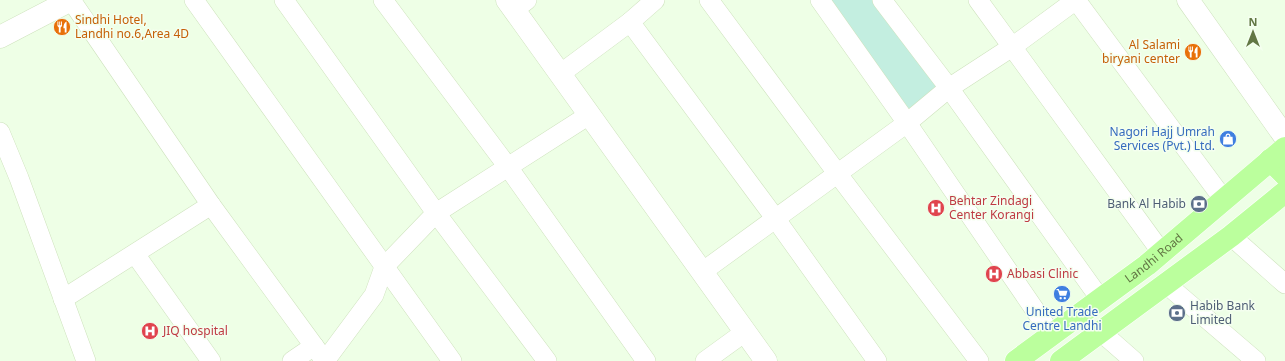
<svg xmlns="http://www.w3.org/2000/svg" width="1285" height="361" viewBox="0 0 1285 361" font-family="'Noto Sans',sans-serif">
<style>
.green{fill:#c3eee0}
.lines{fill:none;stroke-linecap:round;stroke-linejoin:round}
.minor-casing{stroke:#cee2bd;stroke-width:20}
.tertiary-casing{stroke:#cee2bd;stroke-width:23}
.primary-casing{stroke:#fff;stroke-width:23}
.minor{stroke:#fff;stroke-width:19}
.tertiary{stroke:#fff;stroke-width:22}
.primary{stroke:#bbff9d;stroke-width:22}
.labels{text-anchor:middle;stroke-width:3;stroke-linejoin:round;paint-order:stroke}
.food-label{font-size:12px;fill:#c56008;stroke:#f4ffef;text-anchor:start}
.shop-label{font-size:12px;fill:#366cbe;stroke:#f4ffef;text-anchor:end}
.health-label{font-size:12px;fill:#be3a42;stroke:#f4ffef;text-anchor:start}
.service-label{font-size:12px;fill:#4e5e75;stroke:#f4ffef;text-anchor:end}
.street-label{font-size:12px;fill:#627744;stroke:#f4ffef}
</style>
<rect width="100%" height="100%" fill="#eeffe6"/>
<path class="green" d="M820 0H882L949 88 907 123Z"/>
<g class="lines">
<defs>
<g id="minor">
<path d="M71 0 211 205 325 361"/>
<path d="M194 0 452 361"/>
<path d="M284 0 436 213 547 361"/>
<path d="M383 0 508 167 646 361"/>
<path d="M709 0 837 173 979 361"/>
<path d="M820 0 907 123 1052 335"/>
<path d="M882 0 949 88 1101 300"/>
<path d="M978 0 1162 253"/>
<path d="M1076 0 1224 200"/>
<path d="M514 10 527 0"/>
<path d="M630 22 775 218 877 361"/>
<path d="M560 74 630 22 655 0"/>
<path d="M0 132 19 178 86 361"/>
<path d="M1231 236 1285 284"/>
<path d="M135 254 211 361"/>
<path d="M702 272 907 123 949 88 1012 47 1076 0"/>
<path d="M1166 284 1256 361"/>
<path d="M63 299 211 205"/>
<path d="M1101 332 1134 361"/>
<path d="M292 361 314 346"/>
<path d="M325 361 374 295 384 267 436 213 589 115"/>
<path d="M705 361 745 332"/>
</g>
<g id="tertiary">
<path d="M507 0 766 361"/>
<path d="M1188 0 1285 137"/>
<path d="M0 37 71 0"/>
</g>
<g id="primary">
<path d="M1270 160 1285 175"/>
<path id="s1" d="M1016 361 1147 265 1285 148"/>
<path d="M1061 361 1231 236 1285 192"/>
</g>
</defs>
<use href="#minor" class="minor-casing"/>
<use href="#tertiary" class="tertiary-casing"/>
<use href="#primary" class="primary-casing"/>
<use href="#minor" class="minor"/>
<use href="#tertiary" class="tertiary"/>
<use href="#primary" class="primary"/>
</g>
<defs>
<symbol id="restaurant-disc" viewBox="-11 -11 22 22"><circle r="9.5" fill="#e8710a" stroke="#f4ffef"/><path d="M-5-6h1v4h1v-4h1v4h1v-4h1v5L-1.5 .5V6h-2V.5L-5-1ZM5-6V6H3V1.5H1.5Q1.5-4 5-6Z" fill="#fff"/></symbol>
<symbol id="shop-disc" viewBox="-11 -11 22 22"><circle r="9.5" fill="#3f7fe0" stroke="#f4ffef"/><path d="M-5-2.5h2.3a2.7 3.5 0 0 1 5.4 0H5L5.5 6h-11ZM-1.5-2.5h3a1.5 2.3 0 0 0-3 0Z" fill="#fff"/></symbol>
<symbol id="bank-disc" viewBox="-11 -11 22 22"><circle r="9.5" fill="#5c6f8a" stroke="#f4ffef"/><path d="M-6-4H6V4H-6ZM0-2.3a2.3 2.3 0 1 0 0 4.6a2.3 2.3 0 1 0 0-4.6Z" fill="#fff"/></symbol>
<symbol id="hospital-disc" viewBox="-11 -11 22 22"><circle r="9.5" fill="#e0444e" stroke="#f4ffef"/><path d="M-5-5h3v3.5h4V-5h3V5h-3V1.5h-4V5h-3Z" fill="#fff"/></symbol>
<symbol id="supermarket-disc" viewBox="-11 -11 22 22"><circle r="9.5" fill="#3f7fe0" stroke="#f4ffef"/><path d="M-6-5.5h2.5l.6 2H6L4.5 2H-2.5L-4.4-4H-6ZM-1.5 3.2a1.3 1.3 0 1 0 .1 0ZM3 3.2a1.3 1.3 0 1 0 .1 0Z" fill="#fff"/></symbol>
</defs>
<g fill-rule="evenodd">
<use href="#restaurant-disc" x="52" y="17" width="20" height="20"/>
<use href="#restaurant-disc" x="1183" y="42" width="20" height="20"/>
<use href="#shop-disc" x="1218" y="129" width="20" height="20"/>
<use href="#bank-disc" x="1189" y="194" width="20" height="20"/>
<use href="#hospital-disc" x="926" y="198" width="20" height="20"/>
<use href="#hospital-disc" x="984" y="264" width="20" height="20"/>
<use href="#supermarket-disc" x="1052" y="284" width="20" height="20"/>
<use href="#bank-disc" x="1167" y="303" width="20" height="20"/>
<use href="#hospital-disc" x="140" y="321" width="20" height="20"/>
</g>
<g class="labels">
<g class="food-label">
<text x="75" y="24">Sindhi Hotel,<tspan x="75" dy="14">Landhi no.6,Area 4D</tspan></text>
<text x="1180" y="49" text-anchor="end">Al Salami<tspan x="1180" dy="14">biryani center</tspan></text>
</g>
<g class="shop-label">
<text x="1215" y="136">Nagori Hajj Umrah<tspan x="1215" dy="14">Services (Pvt.) Ltd.</tspan></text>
<text x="1062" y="316" text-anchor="middle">United Trade<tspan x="1062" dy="14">Centre Landhi</tspan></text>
</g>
<g class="health-label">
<text x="949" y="205">Behtar Zindagi<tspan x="949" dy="14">Center Korangi</tspan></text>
<text x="1007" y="278">Abbasi Clinic</text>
<text x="163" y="335">JIQ hospital</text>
</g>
<g class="service-label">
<text x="1186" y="208">Bank Al Habib</text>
<text x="1190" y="310" text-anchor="start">Habib Bank<tspan x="1190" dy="14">Limited</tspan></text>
</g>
<g class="street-label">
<text dy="4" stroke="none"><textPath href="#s1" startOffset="172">Landhi Road</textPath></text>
</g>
</g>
<g transform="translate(1253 32)" stroke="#f4ffef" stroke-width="3" paint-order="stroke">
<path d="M0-3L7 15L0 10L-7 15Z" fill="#627744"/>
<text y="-6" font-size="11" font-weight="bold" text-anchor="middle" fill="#627744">N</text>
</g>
</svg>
